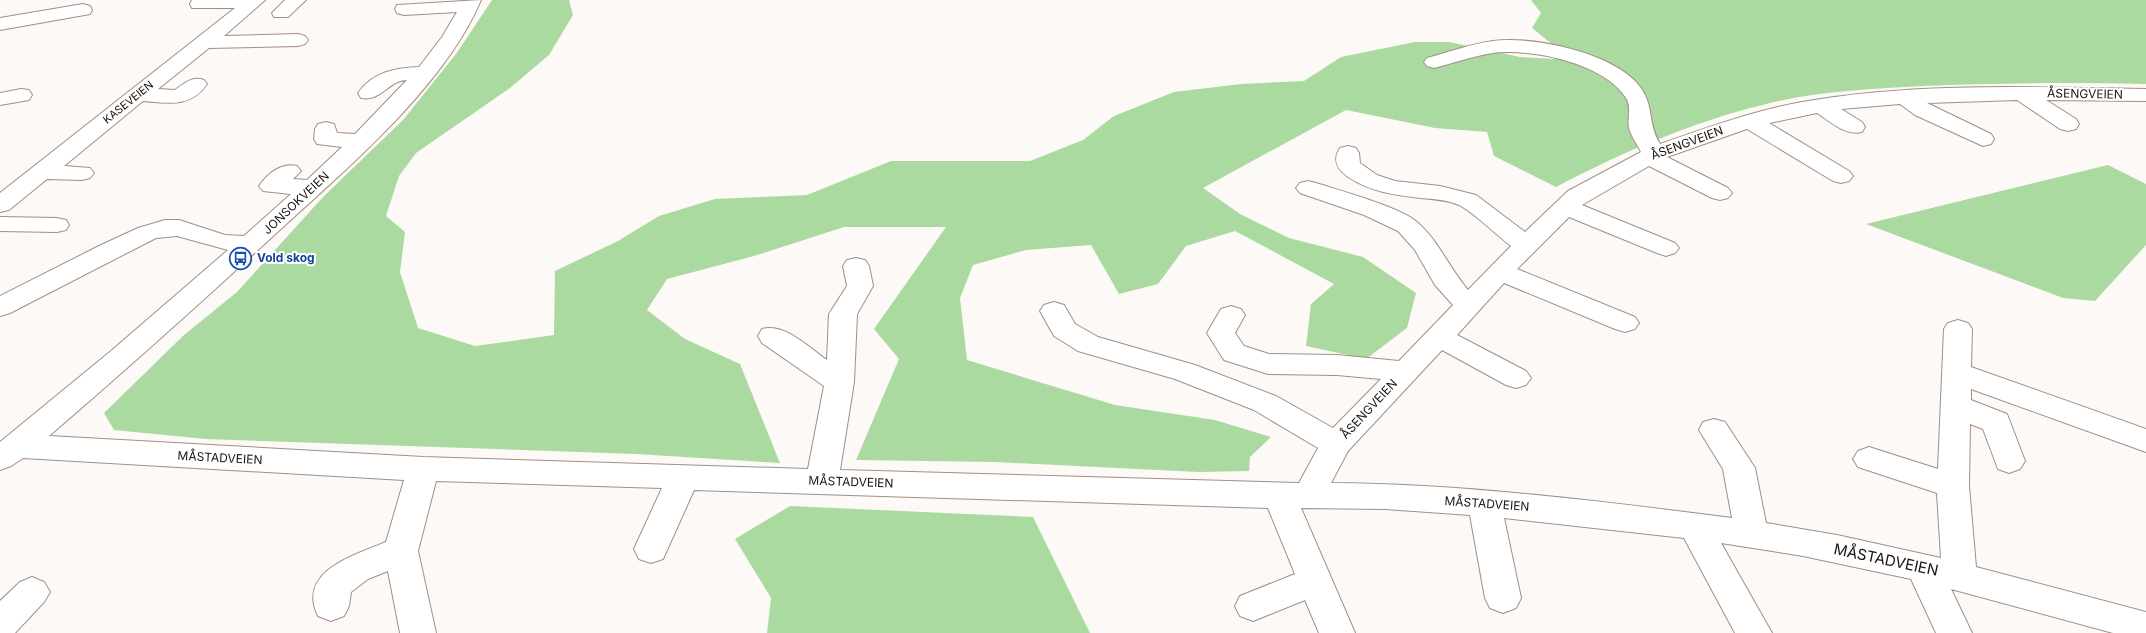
<svg xmlns="http://www.w3.org/2000/svg" width="2146" height="633" viewBox="0 0 2146 633" font-family="Inter,sans-serif">
<style>
.green{fill:#abdaa0}
.lines{fill:none;stroke-linecap:round;stroke-linejoin:round}
.minor-casing{stroke:#a18f83;stroke-width:2}
.minor{fill:#fff;fill-rule:evenodd}
.labels{text-anchor:middle;stroke-width:4;stroke-linejoin:round;paint-order:stroke}
.far-street-label{font-size:11px;fill:#1b1410;stroke:#fff}
.street-label{font-size:12px;fill:#1b1410;stroke:#fff}
.transit-label{font-size:12px;font-weight:bold;fill:#164399;stroke:#fff;text-anchor:start}
.near-street-label{font-size:15px;fill:#1b1410;stroke:#fff}
</style>
<rect width="100%" height="100%" fill="#fdf9f7"/>
<g class="green">
<path d="M492 0H569L573 15 549 55 510 88 416 153 399 176 386 216 405 232 400 272 418 328 475 346 554 335 555 271 618 241 659 216 715 199 807 195 891 161H1030L1083 140 1114 116 1174 92 1241 84 1304 81 1341 57 1415 42H1449L1520 57 1554 59 1563 53 1532 28 1541 13 1531 0H2146V84C2071 82 1998 83 1923 86 1871 89 1817 91 1766 104 1692 122 1623 152 1556 187L1494 156 1487 132 1435 128 1346 110 1203 188 1240 214 1289 238 1363 257 1416 293 1407 328 1366 359 1306 346 1311 304 1334 284 1235 231 1186 246 1158 284 1119 294 1091 245 1026 250 973 265 960 298 967 360 1115 405 1215 420 1271 437 1250 457 1249 471 1199 472 994 462 856 460 899 359 874 329 946 227H844L754 256 667 279 647 310 685 339 740 364 780 463 636 454 206 439 114 430 104 413 184 335 237 292 323 197 403 120 456 54Z"/>
<path d="M2108 165 2146 184V245L2095 301 2063 298 1866 224Z"/>
<path d="M790 506 1033 517 1090 633H767L771 598 735 539Z"/>
</g>
<g class="lines">
<defs>
<g id="minor">
<path d="M192 0H265L224 36 298 34 305 36 308 40 305 44 298 46 209 48 158 89 175 90C185 83 192 76 204 80L207 84C191 108 168 103 143 101L64 166 90 168 94 173 90 178 82 180 47 179 9 210 0 212V193L235 8H192L190 4Z"/>
<path d="M285 0H306L288 17H274L272 13Z"/>
<path d="M481 0C445 85 351 165 283 227 206 298 128 368 49 436L423 457 808 469 824 386 762 343 758 336 762 329C785 323 808 347 827 360L829 314 847 286 843 266 847 260 856 258 865 260 869 266 873 286 857 314 854 382 840 470 1299 483 1318 448 1254 410 1175 379 1078 351 1054 336 1040 311 1044 305 1054 302 1064 305 1075 324 1098 337 1195 365 1276 396 1333 428 1381 379 1337 375 1268 374 1224 360 1207 333 1221 309 1231 306 1241 309 1245 315 1235 333 1244 346 1269 354 1337 355 1399 361 1453 305 1435 285 1415 250 1398 231 1364 215 1300 193 1296 188 1300 183 1308 181 1316 183C1341 191 1400 207 1417 222 1439 241 1449 268 1468 290L1511 246C1494 233 1477 215 1459 205 1448 200 1433 199 1421 198 1394 195 1371 192 1348 177 1337 169 1332 160 1340 148L1348 146 1356 148 1359 153 1360 163 1377 175 1395 181 1440 186 1476 195 1525 232 1568 191 1641 152C1637 144 1631 136 1629 128 1627 118 1632 107 1626 98 1604 63 1531 48 1493 53 1473 56 1454 63 1434 68L1427 66 1424 62 1427 58C1449 52 1471 44 1493 41 1533 36 1608 52 1636 82 1656 104 1646 121 1660 144 1706 128 1753 111 1802 102 1915 82 2031 87 2146 89V101L2046 100 2076 119 2079 124 2076 129 2068 131 2060 129 2017 100 1927 103 1991 134 1994 139 1991 144 1983 146 1915 115 1900 104 1841 109 1862 122 1865 127 1862 132C1845 136 1831 122 1817 113L1769 123 1849 171 1853 176 1849 181 1841 183 1833 181 1747 129 1667 157 1728 188 1732 193 1728 198 1720 200 1712 198 1649 166 1582 205 1675 243 1679 248 1675 253 1666 256 1657 253 1569 217 1517 269 1635 317 1639 323 1635 329 1625 332 1615 329 1504 283 1457 335 1526 371 1531 378 1526 385 1516 388 1506 385 1442 350 1348 451 1331 483C1465 484 1600 501 1732 518L1723 469 1699 430 1703 422 1714 419 1725 422 1755 468 1766 523 1837 535 1941 558 1937 493 1858 467 1853 459 1858 451 1869 447 1938 469 1944 329 1948 323 1958 320 1968 323 1972 329 1971 367 2146 429V452L1971 389V400L2007 414 2025 461 2020 469 2009 473 1998 469 1983 429 1970 424 1969 486 1976 567 2146 612V633H2113L1951 589 1972 633H1936L1911 579 1803 556 1721 543 1772 633H1735L1684 538 1504 518 1521 598 1516 608 1503 613 1490 608 1485 598 1470 515 1385 509 1301 508 1355 633H1319L1305 600 1253 621 1240 616 1235 606 1240 596 1295 574 1268 508 694 490 663 559 651 563 639 559 634 549 662 488 436 481 418 551 436 633H400L388 571 368 579 351 592 349 606 344 616 331 621 318 616C296 571 355 555 386 542L404 480 23 458 11 466 0 470V442L111 351 228 250 177 236 156 238 10 313 0 316V296L99 246 138 228 165 220H179L225 235 244 236 291 194 263 191 259 186C268 173 282 162 297 166L301 171 293 179 307 180 342 147 317 144 314 139 315 129 318 124 326 122 334 124 337 133 355 134 407 80C389 80 381 102 361 98L358 93C373 72 395 68 419 67L442 37 457 12 404 15 397 13 395 9 397 5Z"/>
<path d="M83 4 90 6 92 10 90 14 0 30V18Z"/>
<path d="M21 89 29 90 32 95 29 100 0 105V93Z"/>
<path d="M0 217 57 218 66 220 69 225 66 230 57 232 0 231Z"/>
<path d="M32 577 44 582 50 592 44 602 15 633H0V601L20 582Z"/>
</g>
</defs>
<use href="#minor" class="minor-casing"/>
<use href="#minor" class="minor"/>
</g>
<defs>
<symbol id="bus-ring" viewBox="-11 -11 22 22"><circle r="9.5" fill="#fff" stroke="#1a4fb4" stroke-width="1.5"/><path d="M-5-6H5V4H4V6H2V4H-2V6H-4V4H-5ZM-3.5-4V0h7V-4ZM-3.5 1.2v1.5H-2V1.2ZM2 1.2v1.5H3.5V1.2Z" fill="#1a4fb4"/></symbol>
</defs>
<g fill-rule="evenodd">
<use href="#bus-ring" x="228" y="246" width="25" height="25"/>
</g>
<g class="labels">
<g class="far-street-label">
<text transform="translate(128 102) rotate(-39)" y="4">KASEVEIEN</text>
</g>
<g class="street-label">
<text transform="translate(2085 94) rotate(1)" y="4">ÅSENGVEIEN</text>
<text transform="translate(1687 143) rotate(-20)" y="4">ÅSENGVEIEN</text>
<text transform="translate(296 203) rotate(-43)" y="4">JONSOKVEIEN</text>
<text transform="translate(1369 409) rotate(-47)" y="4">ÅSENGVEIEN</text>
<text transform="translate(220 458) rotate(3)" y="4">MÅSTADVEIEN</text>
<text transform="translate(851 482) rotate(2)" y="4">MÅSTADVEIEN</text>
<text transform="translate(1487 504) rotate(4)" y="4">MÅSTADVEIEN</text>
</g>
<g class="transit-label">
<text x="257" y="262">Vold skog</text>
</g>
<g class="near-street-label">
<text transform="translate(1886 560) rotate(12)" y="5">MÅSTADVEIEN</text>
</g>
</g>
</svg>
